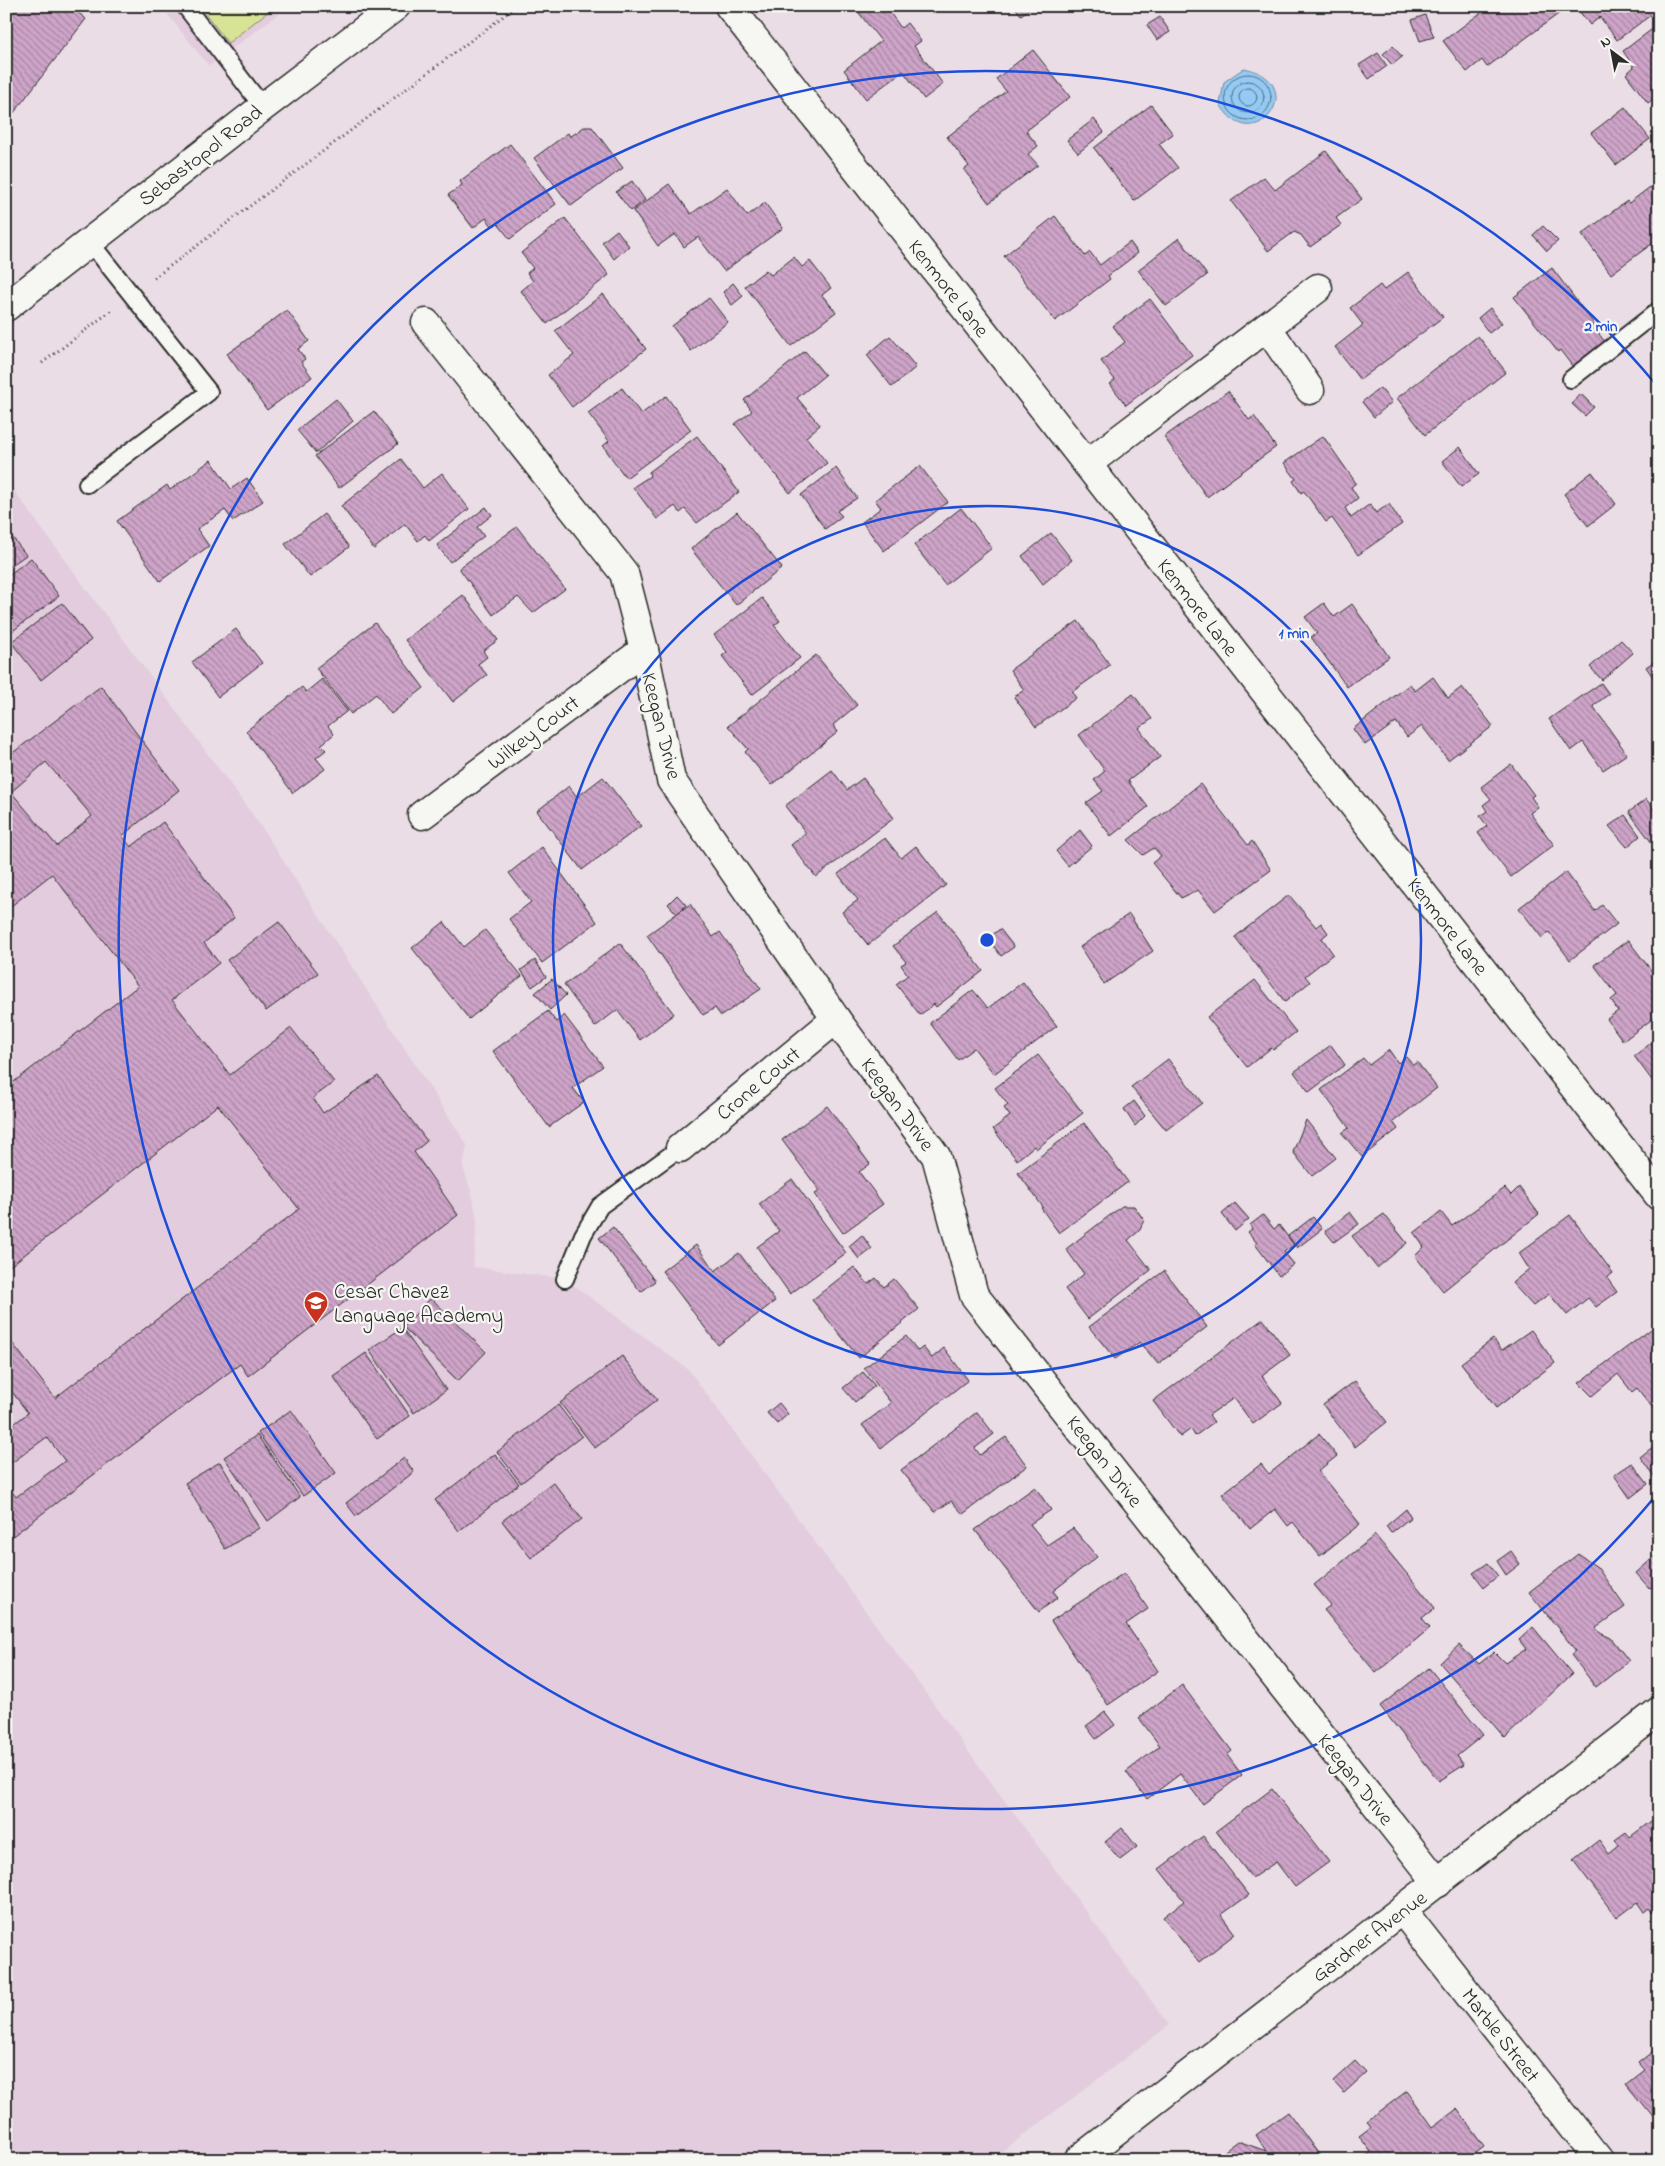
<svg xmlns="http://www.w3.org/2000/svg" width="1665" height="2166" viewBox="0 0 1665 2166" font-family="'Indie Flower',sans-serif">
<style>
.built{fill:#e2ccdd}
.grass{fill:#d7e395;stroke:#818760}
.water{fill:#94caf3;stroke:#6a8aa3}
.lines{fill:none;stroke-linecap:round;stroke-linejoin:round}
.shore{stroke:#556b7b;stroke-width:1}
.building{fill:url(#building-back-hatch);stroke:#2b2b2b;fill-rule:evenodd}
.lane-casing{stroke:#2b2b2b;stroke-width:20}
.street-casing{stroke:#2b2b2b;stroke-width:31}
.secondary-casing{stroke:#2b2b2b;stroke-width:31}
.path{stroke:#2b2b2b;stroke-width:3;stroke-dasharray:1 4;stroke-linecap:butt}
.lane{stroke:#f6f6f2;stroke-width:16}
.street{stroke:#f6f6f2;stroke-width:28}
.secondary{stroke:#f6f6f2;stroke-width:28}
.ring{fill:none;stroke:#1d4ed8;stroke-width:2.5}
.labels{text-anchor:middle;stroke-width:4.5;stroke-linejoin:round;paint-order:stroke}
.street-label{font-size:21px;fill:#2b2b2b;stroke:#f6f6f2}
.poi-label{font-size:21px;fill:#2b2b2b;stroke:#f6f6f2;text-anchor:start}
.centre{fill:#1d4ed8;stroke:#f6f6f2;stroke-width:2.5}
.ring-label{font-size:15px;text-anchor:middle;font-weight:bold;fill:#1d4ed8;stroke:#f6f6f2;stroke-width:4.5;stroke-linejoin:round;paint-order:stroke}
</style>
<defs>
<pattern id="building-back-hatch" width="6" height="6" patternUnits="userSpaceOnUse" patternTransform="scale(1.25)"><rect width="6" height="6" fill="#cea4c9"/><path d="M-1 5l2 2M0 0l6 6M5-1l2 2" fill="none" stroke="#a786a3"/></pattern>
</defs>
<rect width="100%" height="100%" fill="#eadde6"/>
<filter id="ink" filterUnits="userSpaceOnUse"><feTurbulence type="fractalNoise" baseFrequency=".02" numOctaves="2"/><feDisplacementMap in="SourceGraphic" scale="10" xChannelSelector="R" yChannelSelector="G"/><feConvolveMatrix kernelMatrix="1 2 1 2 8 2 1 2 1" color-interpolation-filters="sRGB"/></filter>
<g filter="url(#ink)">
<g class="built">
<path d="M161 6H289L209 66Z"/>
<path d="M6 480 260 825 467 1145 463 1167 473 1198 477 1221 473 1267 565 1279 688 1369 1169 2025 991 2160H6Z"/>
</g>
<path class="grass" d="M212 6H275L228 43 204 12Z"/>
<path class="water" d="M1244 68C1313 82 1254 163 1220 104L1224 82Z"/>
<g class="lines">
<g class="shore">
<circle cx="1248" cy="97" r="23"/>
<circle cx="1248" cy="97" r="16"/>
<circle cx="1248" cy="97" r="9"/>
</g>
</g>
<g class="building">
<path d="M6 6H70L86 19 6 123Z"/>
<path d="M868 6H885L901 28 907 23 921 41 914 46 943 84 924 99 903 71 866 99 844 70 881 41 859 13Z"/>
<path d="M1014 6H1033L1021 15Z"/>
<path d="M1490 6H1569L1487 67 1482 60 1467 72 1443 41Z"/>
<path d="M1575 6H1658L1659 9 1617 40 1600 17 1590 25Z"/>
<path d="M1425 15 1434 37 1420 41 1412 20Z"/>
<path d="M1160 17 1170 32 1157 40 1147 25Z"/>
<path d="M1659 24V98L1657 96 1648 103 1626 74 1634 67 1623 51Z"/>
<path d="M1393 46 1402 57 1392 65 1383 54Z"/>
<path d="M1033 50 1070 97 1026 131 1038 146 1028 154 1038 165 989 203 964 170 969 166 947 137 1006 91 996 79Z"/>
<path d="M1378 53 1387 66 1369 79 1359 65Z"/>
<path d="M1151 105 1173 134 1159 144 1178 168 1134 201 1094 148Z"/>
<path d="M1625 107 1650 139 1616 165 1591 133Z"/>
<path d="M1094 119 1104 132 1078 153 1067 140Z"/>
<path d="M584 127H592L623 168 571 206 534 158 568 133 570 137Z"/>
<path d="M510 144 556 204 510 239 498 224 492 226 486 218 473 228 448 195 462 185 460 181Z"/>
<path d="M1326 151 1362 199 1336 218 1341 225 1310 247 1301 235 1294 232 1268 251 1231 201 1264 177 1275 190Z"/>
<path d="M632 181 645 200 631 211 616 192Z"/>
<path d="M669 184 691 214 727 188 747 216 765 203 783 228 724 271 698 237 684 247 675 234 658 246 633 211Z"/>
<path d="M1650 187 1659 199V232L1655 238 1657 240 1611 274 1582 234 1627 201 1629 203Z"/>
<path d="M1055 216 1085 256 1090 252 1100 265 1130 242 1138 253 1108 276 1110 279 1055 321 1004 256Z"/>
<path d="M565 218 609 275 547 324 521 291 533 281 527 273 533 268 521 253Z"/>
<path d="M1543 226 1558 241 1547 251 1533 235Z"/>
<path d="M617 230 629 246 614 259 602 242Z"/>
<path d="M1179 238 1207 275 1166 306 1138 270Z"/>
<path d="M794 257 802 267 810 261 831 288 822 295 836 312 791 346 745 286 766 270 771 275Z"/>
<path d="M1552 268 1594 324 1592 325 1605 342 1573 367 1560 350 1558 352 1514 297Z"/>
<path d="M1408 272 1443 317 1360 380 1335 347 1363 325 1350 308 1380 285 1384 290Z"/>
<path d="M733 283 743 296 732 305 723 292Z"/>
<path d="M603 294 646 349 572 407 548 375 574 355 555 331Z"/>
<path d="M709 298 728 322 691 351 672 326Z"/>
<path d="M1150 299 1192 355 1126 405 1110 384 1115 380 1101 361 1125 342 1113 326Z"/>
<path d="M1490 308 1502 323 1489 333 1478 318Z"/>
<path d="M287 310 309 341 298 349 305 359 301 362 312 377 267 410 227 354Z"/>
<path d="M890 336 916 367 892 387 867 355Z"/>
<path d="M1478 336 1506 372 1425 435 1397 398Z"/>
<path d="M805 351 825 375 797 398 820 425 806 437 827 463 790 493 735 424 752 411 744 400Z"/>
<path d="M622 388 641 414 666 396 691 430 626 478 603 446 609 441 588 413Z"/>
<path d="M1380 388 1392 402 1374 417 1362 402Z"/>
<path d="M1228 391 1249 420 1254 416 1276 447 1207 497 1164 437Z"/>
<path d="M1581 394 1594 407 1585 416 1572 404Z"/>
<path d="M336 399 353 421 316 453 297 430Z"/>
<path d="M374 411 398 444 339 488 315 456Z"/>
<path d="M697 436 739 492 697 523 685 509 680 513 675 506 657 519 633 487 650 476 649 472Z"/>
<path d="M1323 436 1356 483 1351 487 1358 498 1345 508 1351 518 1370 504 1376 513 1389 504 1402 524 1358 555 1332 518 1326 522 1304 491 1301 493 1293 481 1296 479 1284 463Z"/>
<path d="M1460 447 1479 474 1461 487 1442 461Z"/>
<path d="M401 459 423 488 442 473 469 509 429 541 425 535 418 541 405 524 374 549 341 506Z"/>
<path d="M211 460 231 489 247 478 263 501 233 521 225 510 197 529 209 546 160 581 117 521 167 485 170 490Z"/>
<path d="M920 466 948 502 884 551 862 522 881 508 875 500Z"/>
<path d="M836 468 857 498 837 511 842 516 825 529 801 495Z"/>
<path d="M1592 472 1616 504 1588 526 1564 494Z"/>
<path d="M486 507 492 515 477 527 484 536 450 562 437 545Z"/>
<path d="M961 508 992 548 945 585 914 545Z"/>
<path d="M737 512 782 568 736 605 691 549Z"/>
<path d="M324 514 349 547 310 577 285 544Z"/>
<path d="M517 527 565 589 533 613 518 597 493 615 459 568Z"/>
<path d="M6 529 26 555 6 569Z"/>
<path d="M1051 533 1072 560 1043 584 1022 556Z"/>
<path d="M31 558 59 596 6 636V577Z"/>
<path d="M463 595 498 640 483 651 487 657 478 664 487 675 453 702 405 640Z"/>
<path d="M762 598 780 621 774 625 800 658 752 695 722 656 727 652 714 635Z"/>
<path d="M62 603 91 640 41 680 11 642Z"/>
<path d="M1324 603 1334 617 1352 604 1389 657 1347 687 1311 637 1317 633 1305 617Z"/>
<path d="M1078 621 1110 665 1072 692 1076 698 1036 727 1014 697 1024 690 1010 670Z"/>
<path d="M375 623 424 688 391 714 376 694 351 714 316 668Z"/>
<path d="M236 629 262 663 218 697 192 662Z"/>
<path d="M1621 640 1633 653 1602 680 1590 667Z"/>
<path d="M816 655 857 705 833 725 838 732 772 785 745 752 748 749 728 726Z"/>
<path d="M1659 658V686L1646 667Z"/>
<path d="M1433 677 1448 698 1462 687 1493 726 1448 760 1422 726 1407 737 1396 722 1365 745 1353 729 1410 684 1415 691Z"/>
<path d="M322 679 347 711 328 726 334 734 321 745 326 750 316 758 325 769 293 793 246 731 302 687 306 692Z"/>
<path d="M1601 683 1609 694 1593 706 1627 754 1603 770 1583 742 1571 751 1549 719Z"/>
<path d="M101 686 179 790 122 836 131 847 163 822 234 918 204 943 219 963 172 1000 230 1075 291 1028 334 1082 313 1098 323 1113 378 1076 427 1141 414 1152 458 1215 248 1376 240 1364 6 1541V1484L16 1497 65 1461 47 1437 6 1467V1430L28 1413 6 1384V1335L55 1398 299 1209 218 1105 6 1269V1088L138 986 52 874 6 910V758ZM46 762 92 816 57 846 11 792Z"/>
<path d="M1133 694 1152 719 1139 728 1160 757 1128 781 1148 807 1111 836 1086 803 1103 791 1094 780 1105 771 1079 735Z"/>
<path d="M1511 764 1534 795 1531 797 1538 807 1530 813 1554 845 1511 877 1478 833 1487 826 1480 816 1487 811 1483 805 1491 799 1481 787Z"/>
<path d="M832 770 847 790 863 778 894 818 816 877 791 845 806 833 785 806Z"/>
<path d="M603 777 641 826 582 870 537 811 569 786 577 797Z"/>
<path d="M1200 784 1248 845 1252 841 1271 870 1215 911 1198 890 1181 898 1152 863 1161 856 1154 848 1143 855 1128 840Z"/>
<path d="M1646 799 1659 816V837L1652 843 1629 812Z"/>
<path d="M1625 815 1640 836 1627 847 1609 826Z"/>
<path d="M1080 830 1092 846 1068 866 1056 851Z"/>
<path d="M885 838 901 858 916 846 946 885 868 945 842 912 858 900 838 874Z"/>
<path d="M542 847 597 922 542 963 509 919 531 902 509 873Z"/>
<path d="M1566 872 1595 911 1602 905 1617 924 1570 960 1549 932 1542 938 1519 908Z"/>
<path d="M677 895 686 905 677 914 668 904Z"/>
<path d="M1289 895 1316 927 1321 923 1328 933 1322 938 1333 954 1305 976 1310 982 1285 1002 1235 937Z"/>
<path d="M690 904 713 937 720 932 761 989 721 1016 715 1008 703 1015 647 935Z"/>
<path d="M938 912 983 971 936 1007 934 1004 920 1015 896 984 908 975 901 965 906 962 893 946Z"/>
<path d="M1129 914 1153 951 1104 984 1080 947Z"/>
<path d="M279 922 318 973 266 1011 227 960Z"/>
<path d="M444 922 464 947 485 930 522 976 469 1019 412 948Z"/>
<path d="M1000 929 1014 947 1001 956 988 938Z"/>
<path d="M1628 940 1657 978 1659 977V1014L1623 1041 1607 1019 1618 1011 1611 1000 1617 995 1594 965Z"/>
<path d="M620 943 674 1014 640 1040 617 1010 595 1027 564 985Z"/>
<path d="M535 960 546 977 532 987 521 970Z"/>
<path d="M552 979 566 995 550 1010 535 993Z"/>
<path d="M1255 980 1296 1032 1273 1050 1271 1048 1247 1067 1207 1017Z"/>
<path d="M1023 982 1057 1026 994 1074 974 1048 958 1060 930 1023 973 990 988 1008Z"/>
<path d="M548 1011 556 1022 564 1015 603 1066 573 1088 584 1102 549 1127 493 1051Z"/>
<path d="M1659 1037V1086L1657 1087 1634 1056Z"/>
<path d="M1331 1045 1345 1065 1309 1092 1294 1072Z"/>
<path d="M1389 1050 1398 1063 1406 1057 1413 1065 1417 1062 1437 1088 1393 1122 1398 1129 1362 1157 1342 1133 1349 1128 1321 1090 1363 1058 1369 1065Z"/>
<path d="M1038 1055 1083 1113 1036 1149 1034 1146 1017 1160 993 1129 1010 1116 1004 1108 1008 1105 995 1088Z"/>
<path d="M1168 1059 1202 1103 1166 1130 1131 1087Z"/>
<path d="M1134 1101 1145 1116 1135 1126 1124 1109Z"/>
<path d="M827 1106 870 1164 859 1172 883 1204 843 1233 815 1194 820 1191 782 1140Z"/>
<path d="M1306 1120 1336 1158 1312 1176 1293 1152Z"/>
<path d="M1084 1123 1128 1182 1059 1233 1041 1208 1043 1207 1018 1173Z"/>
<path d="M792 1179 846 1253 790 1294 757 1247 779 1231 759 1204Z"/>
<path d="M1519 1187 1539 1214 1443 1291 1415 1256 1424 1247 1414 1233 1441 1212 1452 1226 1505 1188 1511 1195Z"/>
<path d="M1235 1203 1249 1219 1235 1231 1222 1214Z"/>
<path d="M1122 1206H1134L1144 1220 1139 1231 1128 1240 1151 1270 1088 1319 1065 1289 1084 1274 1066 1249Z"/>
<path d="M1350 1212 1359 1224 1334 1242 1325 1231Z"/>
<path d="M1384 1214 1407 1243 1377 1268 1352 1236Z"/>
<path d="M1263 1215 1274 1229 1279 1225 1294 1245 1284 1252 1294 1264 1279 1276 1255 1244 1257 1243 1248 1232 1252 1229 1250 1225Z"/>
<path d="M1570 1215 1613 1273 1607 1278 1617 1292 1596 1307 1588 1298 1567 1315 1549 1294 1533 1306 1512 1283 1529 1269 1519 1253Z"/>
<path d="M1313 1217 1322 1229 1297 1248 1288 1236Z"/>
<path d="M613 1227 655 1281 641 1292 599 1238Z"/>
<path d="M862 1235 872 1249 859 1259 849 1246Z"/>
<path d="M696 1245 715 1271 739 1253 775 1301 718 1345 662 1271Z"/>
<path d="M854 1267 868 1284 876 1278 884 1287 894 1279 919 1309 859 1358 812 1300Z"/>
<path d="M1164 1271 1207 1327 1158 1364 1140 1342 1115 1359 1089 1327Z"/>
<path d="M431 1298 486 1352 458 1381 403 1327Z"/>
<path d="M1263 1319 1290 1355 1262 1376 1282 1403 1253 1424 1234 1398 1209 1415 1214 1422 1195 1436 1191 1429 1180 1437 1153 1401Z"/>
<path d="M1654 1327 1659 1333V1416L1637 1388 1632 1392 1618 1374 1592 1396 1579 1383Z"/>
<path d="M402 1328 446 1390 414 1413 369 1350Z"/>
<path d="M1531 1330 1555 1363 1496 1408 1461 1363 1493 1339 1502 1350Z"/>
<path d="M906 1336 918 1351 923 1347 932 1358 944 1348 968 1380 881 1448 862 1425 891 1403 864 1368Z"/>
<path d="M366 1353 410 1416 377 1439 333 1376Z"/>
<path d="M622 1356 657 1400 595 1448 560 1403Z"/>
<path d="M863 1372 875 1386 855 1402 843 1388Z"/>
<path d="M1355 1381 1387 1422 1355 1447 1323 1405Z"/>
<path d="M779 1403 788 1414 777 1424 767 1413Z"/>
<path d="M558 1405 582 1436 521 1483 497 1452Z"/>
<path d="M291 1410 336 1473 303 1496 258 1433Z"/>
<path d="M977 1412 994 1434 975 1448 980 1455 1006 1437 1027 1466 963 1514 951 1501 935 1512 901 1470Z"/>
<path d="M1319 1434 1337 1456 1318 1471 1360 1524 1320 1556 1293 1522 1288 1526 1275 1509 1250 1529 1222 1494 1261 1464 1269 1474Z"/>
<path d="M257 1435 300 1497 268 1521 224 1457Z"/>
<path d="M1659 1442V1477L1656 1479 1640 1457Z"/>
<path d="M495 1454 519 1484 459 1531 435 1500Z"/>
<path d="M404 1458 414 1472 356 1516 346 1503Z"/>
<path d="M220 1462 259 1528 225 1549 185 1483Z"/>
<path d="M1632 1463 1648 1484 1630 1498 1614 1475Z"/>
<path d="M553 1482 582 1519 531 1558 502 1521Z"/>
<path d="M1035 1487 1051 1510 1030 1524 1047 1545 1073 1528 1097 1557 1053 1591 1058 1597 1039 1612 975 1530Z"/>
<path d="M1406 1509 1411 1517 1391 1533 1386 1526Z"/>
<path d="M1375 1535 1435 1608 1422 1618 1430 1628 1376 1673 1324 1610 1331 1605 1314 1585Z"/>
<path d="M1511 1551 1520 1564 1506 1575 1497 1561Z"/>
<path d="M1578 1554 1597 1567 1625 1607 1596 1628 1600 1633 1611 1638 1629 1661 1596 1687 1571 1655 1576 1651 1529 1592Z"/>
<path d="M1654 1557 1659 1561V1581L1650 1589 1636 1573Z"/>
<path d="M1488 1563 1498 1576 1484 1587 1473 1573Z"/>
<path d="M1124 1573 1148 1609 1126 1624 1158 1671 1108 1705 1051 1621Z"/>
<path d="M1533 1627 1572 1674 1505 1738 1440 1663 1459 1645 1479 1664 1494 1652 1505 1663 1526 1649 1519 1640Z"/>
<path d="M1429 1668 1483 1735 1457 1756 1464 1765 1439 1781 1380 1706Z"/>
<path d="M1182 1685 1232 1751 1227 1755 1242 1775 1203 1804 1180 1774 1147 1799 1126 1772 1160 1746 1139 1718Z"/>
<path d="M1105 1712 1115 1725 1096 1739 1086 1726Z"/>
<path d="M1272 1789 1329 1862 1295 1887 1276 1862 1252 1878 1216 1831Z"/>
<path d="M1659 1815V1908L1652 1913 1649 1909 1644 1913 1637 1903 1617 1918 1573 1860 1599 1840 1609 1854 1619 1846 1615 1840 1626 1832 1630 1837Z"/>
<path d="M1122 1828 1137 1847 1120 1860 1105 1842Z"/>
<path d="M1203 1836 1249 1895 1221 1915 1235 1934 1199 1962 1163 1917 1184 1901 1159 1869Z"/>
<path d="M1657 2048 1659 2050V2125L1626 2084 1644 2070 1638 2063Z"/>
<path d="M1355 2061 1366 2073 1344 2093 1333 2081Z"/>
<path d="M1407 2091 1433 2127 1457 2109 1484 2146 1465 2160H1367L1365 2157 1371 2152 1359 2136 1371 2127 1367 2121Z"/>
<path d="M1288 2112 1323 2160H1213L1238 2141 1266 2151 1256 2135Z"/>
</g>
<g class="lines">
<defs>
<g id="lane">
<path d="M185 6 263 107"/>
<path d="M1571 379 1659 310"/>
<path d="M87 484 209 392 89 241"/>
<path d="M565 1279 583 1235 600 1206 680 1148"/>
</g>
<g id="street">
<path d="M729 6 1659 1196"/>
<path d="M426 323 624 573 644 650 671 780 836 1019 936 1156 974 1295 1438 1883"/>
<path d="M1267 327 1310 390"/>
<path d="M1087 464 1318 288"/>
<path d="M422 815 644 650"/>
<path d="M680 1148 836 1019"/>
<path d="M1402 1910 1599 2160"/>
<path d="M1078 2160 1659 1711"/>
</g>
<path id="secondary" d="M6 307 263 107 396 6"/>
</defs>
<use href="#lane" class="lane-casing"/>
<use href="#street" class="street-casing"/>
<use href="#secondary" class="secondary-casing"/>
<g class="path">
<path d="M154 278 517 6"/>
<path d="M42 363 111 311"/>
</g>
<use href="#lane" class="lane"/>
<use href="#street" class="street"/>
<use href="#secondary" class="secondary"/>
</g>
</g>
<g class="ring">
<circle cx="987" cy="940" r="434"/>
<path d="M1658 1493A869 869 0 1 1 1658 387"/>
</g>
<defs>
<symbol id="school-pin" viewBox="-11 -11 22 30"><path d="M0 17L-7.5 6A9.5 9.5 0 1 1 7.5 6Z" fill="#c8321e" stroke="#f6f6f2"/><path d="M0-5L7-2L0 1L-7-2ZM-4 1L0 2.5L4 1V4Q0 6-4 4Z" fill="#fff"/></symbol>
</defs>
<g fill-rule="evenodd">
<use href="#school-pin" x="302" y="1289" width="28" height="38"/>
</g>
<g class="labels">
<g class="street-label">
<text transform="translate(200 155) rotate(-38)" y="7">Sebastopol Road</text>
<text transform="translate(949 288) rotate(52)" y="7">Kenmore Lane</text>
<text transform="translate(1198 607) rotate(52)" y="7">Kenmore Lane</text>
<text transform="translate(662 726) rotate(76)" y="7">Keegan Drive</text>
<text transform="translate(533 732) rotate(-37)" y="7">Wilkey Court</text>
<text transform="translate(1448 926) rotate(52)" y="7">Kenmore Lane</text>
<text transform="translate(758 1083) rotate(-40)" y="7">Crone Court</text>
<text transform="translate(898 1104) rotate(54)" y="7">Keegan Drive</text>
<text transform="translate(1105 1461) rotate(52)" y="7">Keegan Drive</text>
<text transform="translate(1356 1779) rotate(52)" y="7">Keegan Drive</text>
<text transform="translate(1369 1936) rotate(-37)" y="7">Gardner Avenue</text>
<text transform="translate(1501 2035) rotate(52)" y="7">Marble Street</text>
</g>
<g class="poi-label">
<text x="334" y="1298">Cesar Chavez<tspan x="334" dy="24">Language Academy</tspan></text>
</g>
</g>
<circle cx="987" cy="940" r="8" class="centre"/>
<g class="ring-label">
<text x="1601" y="331">2 min</text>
<text x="1294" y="638">1 min</text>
</g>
<rect width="1665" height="2166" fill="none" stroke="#f6f6f2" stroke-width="25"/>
<rect x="12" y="12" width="1640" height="2141" fill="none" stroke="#2b2b2b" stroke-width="2" filter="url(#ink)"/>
<g transform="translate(1612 52) rotate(328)" stroke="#f6f6f2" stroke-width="4" paint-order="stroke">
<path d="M0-4L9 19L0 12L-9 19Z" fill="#2b2b2b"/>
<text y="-8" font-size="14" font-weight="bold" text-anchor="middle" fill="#2b2b2b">N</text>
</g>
</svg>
